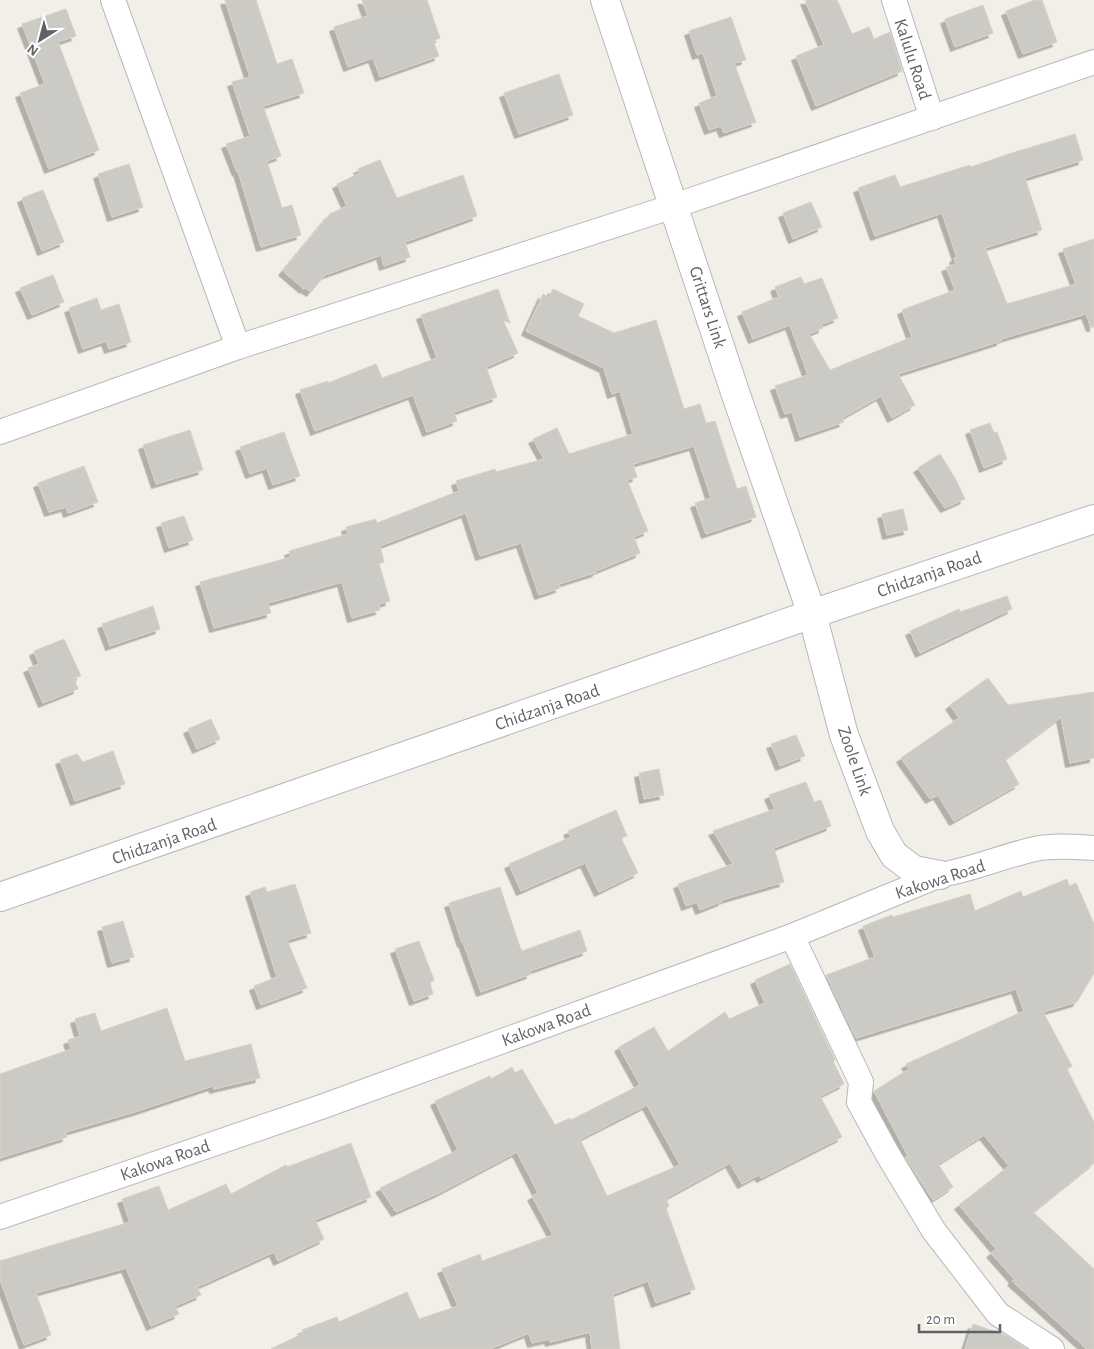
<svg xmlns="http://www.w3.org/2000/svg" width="1094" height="1349" viewBox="0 0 1094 1349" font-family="'Alegreya Sans',sans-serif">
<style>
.building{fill:#cccac5;stroke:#d6d1c6;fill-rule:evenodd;filter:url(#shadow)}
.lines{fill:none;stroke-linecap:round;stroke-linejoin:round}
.minor-casing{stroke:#b5b8bc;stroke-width:26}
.tertiary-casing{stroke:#b5b8bc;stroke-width:30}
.minor{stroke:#fff;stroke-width:24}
.tertiary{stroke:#fff;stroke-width:28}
.labels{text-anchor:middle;stroke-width:5;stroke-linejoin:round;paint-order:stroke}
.street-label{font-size:18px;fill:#5f6368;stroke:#fff}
</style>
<defs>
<filter id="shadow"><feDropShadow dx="-4.5" dy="4.5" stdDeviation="0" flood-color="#0004"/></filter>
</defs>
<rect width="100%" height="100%" fill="#f1efe8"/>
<g class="building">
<path d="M225 0H256L277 64 292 59 304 93 263 106 281 156 267 161 282 208 292 205 301 235 261 247 238 171 237 172 226 144 250 136 232 82 250 77Z"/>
<path d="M362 0H427L440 38 433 41 439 56 380 77 373 58 348 67 334 27 368 16Z"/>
<path d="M805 0H837L852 34 869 27 874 39 890 32 902 71 816 106 796 56 824 45Z"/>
<path d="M1035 0H1042L1057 42 1023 54 1006 11Z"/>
<path d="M983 5 993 33 955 47 945 19Z"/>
<path d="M66 9 76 36 58 42 99 150 49 169 20 93 45 84 22 24Z"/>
<path d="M731 17 746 60 734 63 756 122 724 133 721 126 709 130 699 103 717 96 703 53 697 55 689 31Z"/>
<path d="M559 74 573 115 519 134 504 93Z"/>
<path d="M1075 134 1083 160 1025 178 1042 230 985 248 1007 304 1076 284 1063 249 1094 239V327H1091L1086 314 1001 339V341L898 374 915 405 892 418 881 396 842 418 844 422 800 437 792 412 785 414 775 386 808 375 790 325 753 339 742 312 779 297 775 287 801 277 804 284 822 278 838 318 822 324 823 328 809 334 830 370 912 337 902 310 955 290 946 267 956 264 954 258 957 257 942 213 875 236 858 188 895 175 900 187 970 165 971 167 1012 153Z"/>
<path d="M380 160 397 198 463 175 477 216 405 242 410 257 384 266 381 255 325 275 311 292 305 288 304 289 283 271 330 214 347 206 337 184 360 173 358 169Z"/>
<path d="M129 164 143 207 112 217 98 174Z"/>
<path d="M43 190 64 242 42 251 22 198Z"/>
<path d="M811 202 822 227 793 239 783 213Z"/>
<path d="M53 275 64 302 32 315 20 288Z"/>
<path d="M498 289 510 323 503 320 518 353 486 367 497 397 454 412 457 421 427 432 413 395 315 431 300 390 328 381V383L376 364 382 378 437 358 421 315Z"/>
<path d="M553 289 584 304 578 316 614 333 656 320 684 409 700 404 706 423 715 421 737 489 746 486 756 517 706 534 695 503 711 498 694 446 633 464 637 477 627 480 648 531 634 537 640 553 596 571 597 572 559 584 560 588 539 595 521 543 480 556 466 513 380 546 384 562 379 564 390 601 379 604 380 610 352 618 342 582 268 603 271 613 214 628 200 582 291 557 289 551 348 534 346 527 376 519 377 523 459 491 456 481 495 469 496 472 544 459 533 439 557 428 569 454 633 434 620 391 612 394 604 368 526 331 543 294 549 297Z"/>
<path d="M97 298 101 310 119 304 131 342 109 349 106 341 83 349 69 308Z"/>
<path d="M990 423 994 433 997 432 1007 459 984 468 970 430Z"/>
<path d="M190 430 203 470 156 484 143 445Z"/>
<path d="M284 432 300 476 273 485 267 468 250 474 240 447Z"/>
<path d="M940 454 955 478 965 499 945 508 918 468Z"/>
<path d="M84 466 98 502 68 513 66 507 49 512 38 483Z"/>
<path d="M903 509 908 530 887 535 882 514Z"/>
<path d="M184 516 193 540 169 548 161 523Z"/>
<path d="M1007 596 1012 609 920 653 910 631 959 609 960 612Z"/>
<path d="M153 606 160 629 110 646 102 624Z"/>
<path d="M64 639 81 676 74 678 78 689 43 703 28 668 39 664 34 651Z"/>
<path d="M988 678 1008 705 1094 692V758L1070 763 1061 717 1005 759 1019 784 954 821 938 795 930 799 901 758 959 718 950 705Z"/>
<path d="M211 719 220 739 197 749 188 729Z"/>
<path d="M796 735 805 756 780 766 771 744Z"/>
<path d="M113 751 125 784 75 801 60 760 77 754 83 762Z"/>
<path d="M659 769 664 795 644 799 639 773Z"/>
<path d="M806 782 814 802 821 800 831 826 774 848 784 882 722 900 723 901 700 910 697 902 686 906 678 884 733 864 713 831 775 809 769 795Z"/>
<path d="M616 810 627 836 621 838 638 873 599 892 585 863 521 891 509 864 571 837 568 831Z"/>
<path d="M1067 879 1069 886 1076 883 1094 924V973L1077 1002 1043 1012 1072 1066 1067 1069 1094 1122V1163L1033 1212 1094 1269V1349H1087L1012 1281 1014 1279 991 1253 996 1249 959 1205 1009 1166 984 1135 938 1164 953 1187 933 1200 905 1157 908 1156 874 1091 909 1069 906 1064 1024 1011 1016 989 856 1038 826 975 875 957 863 926 892 915 893 917 970 894 975 911 1021 891 1023 897Z"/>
<path d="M295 884 311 933 287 940 307 988 261 1005 254 986 277 977 250 892 265 887 267 892Z"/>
<path d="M500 887 520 947 522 951 580 930 587 951 530 971 531 974 481 992 463 942 462 943 449 903Z"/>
<path d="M123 921 134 957 112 963 102 927Z"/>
<path d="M419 941 434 980 430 983 433 994 414 1001 395 949Z"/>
<path d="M790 964 835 1060 833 1061 844 1084 820 1096 842 1137 761 1178 759 1175 742 1184 730 1163 666 1198 669 1206 666 1208 695 1289 656 1303 648 1281 613 1294 620 1349H592L590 1332 550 1342 549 1339 532 1343 529 1333 490 1349H271L304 1333 302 1330 337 1317 339 1322 407 1292 419 1319 458 1306 442 1269 480 1254 482 1261 553 1235 532 1196 538 1193 517 1152 439 1193 396 1212 380 1188 458 1150 435 1101 490 1076 491 1079 512 1067 515 1073 522 1069 555 1125 570 1118 571 1120 640 1085 619 1047 654 1027 668 1051 725 1012 729 1019 765 1003 755 980ZM647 1105 680 1165 607 1196 580 1139Z"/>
<path d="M167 1008 185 1061 251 1044 260 1078 214 1089 213 1086 138 1111 66 1132 67 1137 0 1158V1074L71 1049 68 1040 80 1036 75 1019 95 1013 101 1031Z"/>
<path d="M351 1143 371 1197 315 1220 324 1239 278 1261 274 1252 197 1287 201 1295 175 1306 179 1314 151 1326 126 1268 36 1293 51 1335 24 1345 0 1279V1261L130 1222 122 1199 159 1186 168 1210 226 1184 231 1194 286 1165 287 1167Z"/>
<path d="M973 1324 1005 1335 1027 1349H965Z"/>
</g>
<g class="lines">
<defs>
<g id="minor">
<path d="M113 0 238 347"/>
<path d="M894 0 932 118"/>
<path d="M0 432 238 347 674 206 1094 62"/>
<path d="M792 936 861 1082 859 1102 888 1155 934 1231 998 1314 1052 1349"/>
<path d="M0 1217 321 1107 792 936 940 875C974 869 1003 856 1035 849 1054 845 1075 847 1094 848"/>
</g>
<g id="tertiary">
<path d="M605 0 736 395 812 614 844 735 880 831 894 855 914 870 940 875"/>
<path d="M0 897 812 614 1094 519"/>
</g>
</defs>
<use href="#minor" class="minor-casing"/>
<use href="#tertiary" class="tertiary-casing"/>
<use href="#minor" class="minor"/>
<use href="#tertiary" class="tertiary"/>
</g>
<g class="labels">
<g class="street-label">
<text transform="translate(913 59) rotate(72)" y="6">Kalulu Road</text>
<text transform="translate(708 307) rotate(72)" y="6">Grittars Link</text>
<text transform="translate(929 574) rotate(-19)" y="6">Chidzanja Road</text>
<text transform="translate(547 707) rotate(-19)" y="6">Chidzanja Road</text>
<text transform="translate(855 761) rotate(71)" y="6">Zoole Link</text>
<text transform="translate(164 841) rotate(-19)" y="6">Chidzanja Road</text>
<text transform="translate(940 879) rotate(-18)" y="6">Kakowa Road</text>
<text transform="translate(546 1025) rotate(-20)" y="6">Kakowa Road</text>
<text transform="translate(165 1160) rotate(-19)" y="6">Kakowa Road</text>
</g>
</g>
<g transform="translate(40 40) rotate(216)" stroke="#ffffff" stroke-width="4" paint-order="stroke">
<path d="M0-4L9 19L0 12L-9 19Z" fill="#5f6368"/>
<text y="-8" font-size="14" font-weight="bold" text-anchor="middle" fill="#5f6368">N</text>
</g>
<path d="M919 1324v8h81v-8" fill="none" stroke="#5f6368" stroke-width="2.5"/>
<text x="926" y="1324" font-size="15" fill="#5f6368" stroke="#ffffff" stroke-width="4" paint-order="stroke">20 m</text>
</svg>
